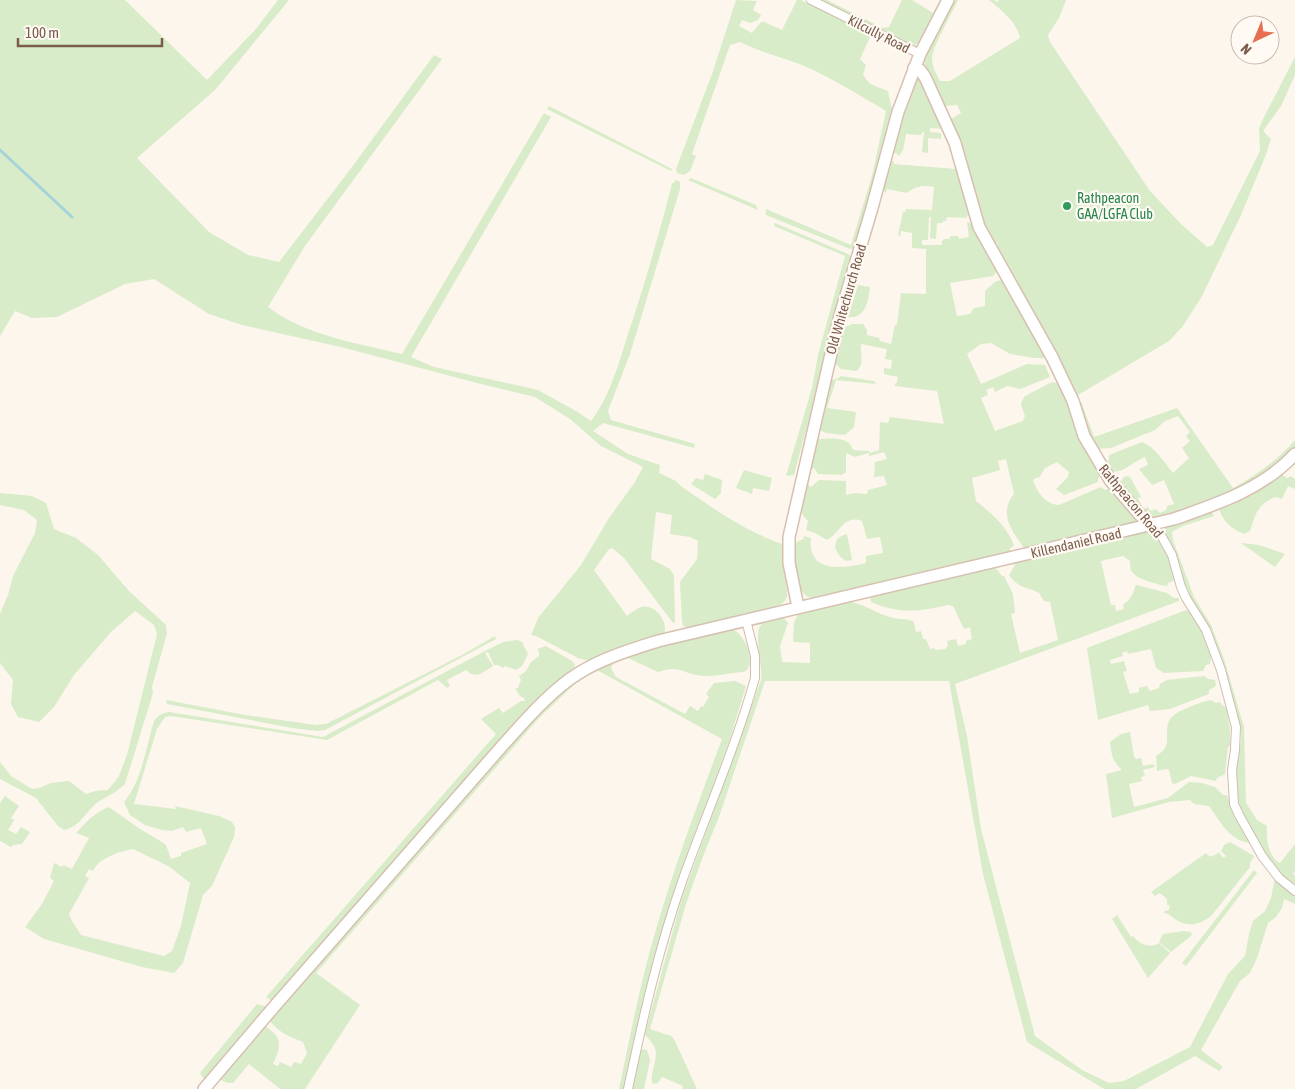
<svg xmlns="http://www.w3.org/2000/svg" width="1295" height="1089" viewBox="0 0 1295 1089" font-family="'Asap Condensed',sans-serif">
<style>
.green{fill:#d8ecc9;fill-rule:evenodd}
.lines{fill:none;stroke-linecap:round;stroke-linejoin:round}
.stream{stroke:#a5d3da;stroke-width:3}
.street-casing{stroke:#d1beb0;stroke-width:10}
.secondary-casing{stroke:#d6c0b0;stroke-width:14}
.street{stroke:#fff;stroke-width:8}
.secondary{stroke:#fff;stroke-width:11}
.leisure-dot{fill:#2e9e5b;stroke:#fffaf3;stroke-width:2}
.labels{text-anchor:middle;stroke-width:4.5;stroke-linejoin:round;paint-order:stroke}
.street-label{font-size:14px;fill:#7a5c4d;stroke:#fffaf3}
.leisure-label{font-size:14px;fill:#27864d;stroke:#fffaf3;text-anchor:start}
</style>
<rect width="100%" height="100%" fill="#fdf6ec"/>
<g class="green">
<path d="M0 0H125L207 80 255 30 278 0H289L215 90 137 158 209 232 248 255 279 262 349 171 434 55 442 59 305 246 268 307C307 336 356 343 402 354L544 113 551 117 411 357 434 367 538 390 576 411 591 421C610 396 619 363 628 334 645 284 659 234 672 184L676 180 680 182V189L630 354 608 411 611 420 695 444 694 448 603 423 593 431 628 454 660 465 659 473 676 481 682 487C716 510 743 530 782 544V561L787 589V597L783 603 772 609 688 628 683 626 682 621 680 582 697 559 698 541 690 537 670 534 672 515 656 512 651 559 670 569 674 576 675 622 673 623 624 558 612 548 609 549 594 570 627 616C631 613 636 609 641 607 655 603 669 622 664 634L594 660 589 661 578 658 536 636 531 635 538 618 581 565 609 518 635 482 643 467 601 446 570 419 535 397 477 383 341 347 242 325 209 314 154 279 125 284 57 317 32 318 15 311 0 336Z"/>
<path d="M736 0 757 1 753 10 761 15 758 20 750 23 742 20 739 26 752 33 762 21 782 30 797 0H801L875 35H871L860 59 866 65 863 75 870 84 888 91 892 110 883 148 855 248 850 249 766 215V209L851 245 872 176 886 111C861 96 835 80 809 68 786 58 762 53 740 42L730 45 692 154 696 156 690 171 684 175 677 173 676 169 712 74Z"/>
<path d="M820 0H827L883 28 889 27 902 0H912L933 13 940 0H943L924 37 914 46H909L890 34Z"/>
<path d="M953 0H958C952 13 933 46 932 58 932 66 936 74 940 81H950L1020 38C1017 22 1001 10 989 0H994L997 2 999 0H1066L1059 18 1048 35 1050 42 1150 191 1181 224 1207 247 1213 245 1260 151 1259 128 1263 119 1295 57V75L1281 106 1263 131 1271 139 1265 157 1241 215 1202 296 1183 326 1169 341 1078 395 996 252 998 243 994 244 984 233 950 120 961 113 957 105 945 106 925 66 924 58Z"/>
<path d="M916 79 922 81 944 129 930 128V132L941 133V139L928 138V153L922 152 924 132H922L921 135 906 134 903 150 899 156 896 153H893L896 132 912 85Z"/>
<path d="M549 106 672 169 671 171 547 109Z"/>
<path d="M952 149 971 213H969L966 218 947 217 946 221H943V223H937L936 239 930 238 931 217H929L928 240H922V245H942V241L944 239H950V236H958L959 239 969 237 967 222 974 225 998 270 993 276 950 283 957 316 970 314 974 308 985 306V291L996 281 1003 280 1045 356 1042 359 1041 358H1034L1010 354 991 343 981 344 967 354 981 384 1027 364 1045 365 1050 377 1020 389 1007 386 995 392 993 387 986 390 988 395 981 398 995 431 1023 421 1025 416 1021 405 1022 401 1025 396 1052 382 1059 384 1101 474 1098 479V482L1064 495 1056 489 1068 477 1069 472 1057 462 1045 468 1039 478 1038 477 1033 480C1037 492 1045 504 1059 505L1101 487 1105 490 1110 488 1137 520 1136 523 1026 549 1023 547C1012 530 998 513 1014 494L1006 459 998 461 1000 470 972 478 976 501C993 515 1005 524 1014 545L1010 549V554L811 598C809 597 806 596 804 594 798 587 791 555 794 546 795 542 800 541 803 539L804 536 811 538C807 573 843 569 866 563V556L883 553 880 537 867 539 862 521C844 514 840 533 827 540L815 533 806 530 808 521C796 511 803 496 806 482L811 487 819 480 846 481V495L855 493 867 494 868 490 887 485 884 476 874 477 875 462 887 459 884 452 869 456V453L855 457 846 453V472L842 475 818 474 814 468 809 470 817 439C828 439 849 435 853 450L869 451 870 453 879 450 880 422 888 423 890 417 944 424 937 391 894 386 897 382 898 377 884 374V368L891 369 892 360 885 359 887 349 861 344C860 355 865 365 856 371L841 369 837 365 834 364 841 329 852 324H863L867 330V335L879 338 880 341 891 344 895 325H897L901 293 926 294V249L912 248V233L901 231 900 236 898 235 903 212H905L906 209 932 210 934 187C923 185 916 186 907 193L887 189 886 193 882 189 889 162 894 161V164L956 169 952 154 949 150Z"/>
<path d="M691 178 756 205 758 210 688 180Z"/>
<path d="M775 223 848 254 852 257 794 475 786 476 812 388 818 355 845 256 774 226Z"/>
<path d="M858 285 870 287C868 301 866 319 848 317Z"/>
<path d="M841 376 874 381 876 384 836 380 827 408 856 412 854 427 845 435 826 433 818 429 831 380 837 379Z"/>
<path d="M1081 401 1094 437 1177 408 1233 488C1256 475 1278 460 1295 440V448L1263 476 1216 500 1156 519 1146 516 1118 485 1125 476 1130 477 1141 497 1138 498 1143 509 1148 507 1150 511 1156 509 1160 513 1166 510 1167 506 1174 504 1164 480 1152 485 1139 469 1148 465 1145 457C1137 460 1133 464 1126 468 1121 471 1115 472 1109 472L1104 464 1109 460V455L1142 442C1156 448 1164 462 1173 473L1189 458 1182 448 1190 441 1186 436 1190 432 1178 416 1165 421 1155 430 1111 448 1096 449 1079 403Z"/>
<path d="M744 470 772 478 769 491 753 488 752 494 736 488Z"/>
<path d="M705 474 722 480 721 493 715 499 691 484 696 478 703 480Z"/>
<path d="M1281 474 1287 478 1291 476 1295 479V489L1288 486 1282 499 1275 497C1257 505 1256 513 1250 531L1244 534C1232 530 1223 521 1219 509L1257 490Z"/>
<path d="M0 493 32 496 46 503 54 529 76 538 98 555 129 591 166 625 167 633 152 687 153 693 125 784C117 792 108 796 98 802 86 811 80 827 64 830L58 826 36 798 0 779V762L11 776 32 789 39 788 51 783 69 781 86 794 95 791 108 790 119 776 127 755 157 634 154 625 135 611 111 632 74 675 54 707 39 722 18 717 11 704 13 680 0 663V614L8 595 13 576 35 533 37 520 24 510 0 505Z"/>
<path d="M1212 512 1214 516 1183 526 1172 532 1173 540 1194 597 1211 625 1224 659 1244 727 1246 803 1257 820 1267 826C1266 838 1268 857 1280 863L1295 844V871L1293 874 1295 876V888L1281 878 1269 862 1241 813 1238 802 1235 776 1241 741V729L1234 704 1222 662 1186 591 1179 565 1170 542 1163 532 1164 529 1168 526Z"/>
<path d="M1148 531C1164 533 1175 566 1175 580L1168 583 1167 586C1159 585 1137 579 1133 573 1130 570 1130 565 1130 561L1123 556 1101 561 1111 605H1115L1116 611 1124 609 1123 605C1129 601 1134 594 1135 586L1137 585 1167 593 1174 598H1179V601L955 684 967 736 981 829 1035 1036 1082 1070 1109 1083 1124 1081 1190 1047 1228 974 1245 956 1249 934 1253 921 1265 911 1271 898 1275 878 1295 894V904L1284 899 1282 908 1276 917 1268 923 1257 958 1250 973 1240 981 1236 988 1201 1050 1223 1067 1219 1071 1195 1056 1136 1089H1104L1027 1042 983 874 949 681H765L719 817 702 859 686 904 650 1029 671 1036 674 1039 697 1089H682L683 1086 662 1077 658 1083 653 1084C648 1074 659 1060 655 1048 653 1043 649 1039 645 1035L646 1030 681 901 761 680C763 666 753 633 761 625 766 619 777 619 784 618L788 623 780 646 782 662 810 663V643L794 642 793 640 794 623 799 612 850 600 851 602C866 605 879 615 894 618 901 620 908 618 914 622L916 632 921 631 923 639H926L930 649 933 648 937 650 945 649 948 646 947 641 956 639 958 646 966 644V641L972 639 970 627 964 629 953 606 948 605C919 612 899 614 871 602L870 595 994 566 1002 576H1004L1013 594 1015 613 1011 614 1020 653 1058 640 1050 602 1044 601 1039 593C1026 586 1019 589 1009 575L1015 565 1014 563Z"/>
<path d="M847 534 852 560 846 561C833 553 830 538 847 534Z"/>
<path d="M1241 543 1259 545 1285 554 1275 567Z"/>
<path d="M1186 610 1191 612C1200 626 1216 646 1210 664L1206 665 1203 671 1164 673 1156 668 1151 649 1128 654 1127 651 1122 653 1123 656 1110 660 1111 664 1124 661 1127 671 1123 672 1130 694 1139 692V688L1147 686 1150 691 1159 688 1160 684 1167 680 1204 676 1208 679 1215 680 1216 686 1209 690V694L1170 709 1150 711 1148 705 1098 720 1087 648Z"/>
<path d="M731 629C745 632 758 665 744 672 732 672 717 677 703 676 682 674 681 664 658 672L628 658 613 663 611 668 616 677 685 714 690 706 698 711 701 706 703 707 709 697 706 694 714 683 735 681 746 686 729 742 685 862 664 928 646 991 624 1089H619C630 1037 640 984 655 933 674 867 698 803 722 739L597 670 576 683 539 718 316 973 360 1005 305 1089H280L249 1064 233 1083H227L219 1079 264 1026C268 1027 270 1030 274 1033 283 1042 278 1053 273 1064L278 1066 280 1062 291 1067 294 1062 301 1064 307 1053 303 1042C290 1037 278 1032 269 1020L457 804 545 708 574 681 631 652Z"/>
<path d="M495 636 496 639 325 730 317 731 292 728 167 704 166 700 245 715 316 725 326 724 462 655Z"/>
<path d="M517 640 522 642 528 654 522 666 516 670 505 666 503 668 498 665H494L488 652 485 653 493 666C483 672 476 680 466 670L447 680 450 686 447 688 438 680 327 740 171 716 165 717 157 729 134 804 176 809 175 806 219 816 232 822 235 827 234 837 212 886 203 895 183 963 174 973 142 967 44 939 25 927 42 904 54 881 50 878 54 863 62 867 63 865 72 869 89 838 76 833C86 822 95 812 109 807L140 829 162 842 166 845 171 859 181 856V853L207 844 201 828 186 832 183 827 172 831 162 830 145 825 130 815 124 802C142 781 146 747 154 721 158 715 162 713 169 712L323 737 487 650 503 642ZM133 849 170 867 190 883 181 926 172 951 164 956 81 935 72 921 69 914 89 878 85 876 89 869 93 871C100 857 119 852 133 849Z"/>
<path d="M546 646 572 661 575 664 574 668 572 672 272 1001 266 997 496 734 481 719 499 708 503 713 521 701H525L524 698 520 696 515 688H518L521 680 519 676 526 671 531 662 539 656V652L537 649Z"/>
<path d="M1211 700 1216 703 1220 702 1222 705 1226 708C1229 721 1231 732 1230 746L1228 747 1225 774 1217 778 1216 781 1191 776 1175 784 1172 783 1169 770 1167 769 1157 771 1156 756C1174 746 1163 736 1169 721 1173 711 1201 702 1211 700Z"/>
<path d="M1130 732 1134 757 1136 759 1141 758 1143 766 1154 764 1155 767 1143 770 1145 776 1141 777 1142 781 1129 784 1134 807 1168 798 1189 782 1202 783 1215 787 1223 795H1227L1231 807 1251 843C1229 841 1221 822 1209 806L1194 804 1190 800 1169 802 1112 818 1106 774 1122 770C1112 760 1112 757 1110 742L1121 734Z"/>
<path d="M5 796 19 806 11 818 14 820 8 830 16 834 21 827 30 832 22 844 13 845 11 847 0 841V803Z"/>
<path d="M1230 842 1254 856 1250 863V867L1212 915C1203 923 1191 928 1178 921 1173 918 1171 914 1164 913V911L1169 910 1170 905H1167V899L1160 893 1155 896 1151 892 1206 853C1210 859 1214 856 1219 852L1223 858 1226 856 1221 851 1224 845Z"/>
<path d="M1254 870 1257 873 1186 966 1182 963Z"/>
<path d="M1117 915 1131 937 1133 936C1139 944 1150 949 1159 943L1170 953 1148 978 1112 919Z"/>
<path d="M1184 931 1191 932 1192 935 1171 952 1159 942 1163 934Z"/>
<path d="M257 1004 267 1007 205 1081 200 1073Z"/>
<path d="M641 1049 647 1050 650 1060 644 1089H632Z"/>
</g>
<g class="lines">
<path class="stream" d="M0 150 72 217"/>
<defs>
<g id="street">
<path d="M811 0 920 54"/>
<path d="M1152 525 1162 537 1172 555 1181 587 1186 598 1206 630 1221 670 1236 727 1235 750 1232 770 1234 804 1239 815 1262 856 1279 878 1295 891"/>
<path d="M628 1089C643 1018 659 947 683 879 707 812 736 746 755 678V656L746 620"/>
</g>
<g id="secondary">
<path d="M914 68 920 70 925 77 955 143 979 227 1052 357 1073 401 1084 436 1110 480 1140 515 1152 525"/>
<path d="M798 607 789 563V537L839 319 872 208 898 112 920 54 948 0"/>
<path d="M204 1089 273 1008 503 745C524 722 552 689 579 673 603 658 630 650 658 641L1174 519C1217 504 1263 489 1295 454"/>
</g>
</defs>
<use href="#street" class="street-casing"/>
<use href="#secondary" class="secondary-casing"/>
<use href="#street" class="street"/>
<use href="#secondary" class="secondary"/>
</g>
<circle class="leisure-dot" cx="1067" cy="206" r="5"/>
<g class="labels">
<g class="street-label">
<text transform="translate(879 34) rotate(27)" y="5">Kilcully Road</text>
<text transform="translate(846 299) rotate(-74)" y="5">Old Whitechurch Road</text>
<text transform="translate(1131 501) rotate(50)" y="5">Rathpeacon Road</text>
<text transform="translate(1076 543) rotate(-13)" y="5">Killendaniel Road</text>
</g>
<g class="leisure-label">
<text x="1077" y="203">Rathpeacon<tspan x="1077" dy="16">GAA/LGFA Club</tspan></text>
</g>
</g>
<g transform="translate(1255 40) rotate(224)"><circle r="24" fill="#fffaf3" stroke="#cabbb1"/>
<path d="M0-4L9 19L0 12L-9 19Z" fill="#e76f51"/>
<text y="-8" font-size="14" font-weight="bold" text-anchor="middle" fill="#7a5c4d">N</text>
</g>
<path d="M18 38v8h144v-8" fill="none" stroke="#7a5c4d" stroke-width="2.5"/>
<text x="25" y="38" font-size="15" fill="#7a5c4d" stroke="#fffaf3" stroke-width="4" paint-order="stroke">100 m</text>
</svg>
